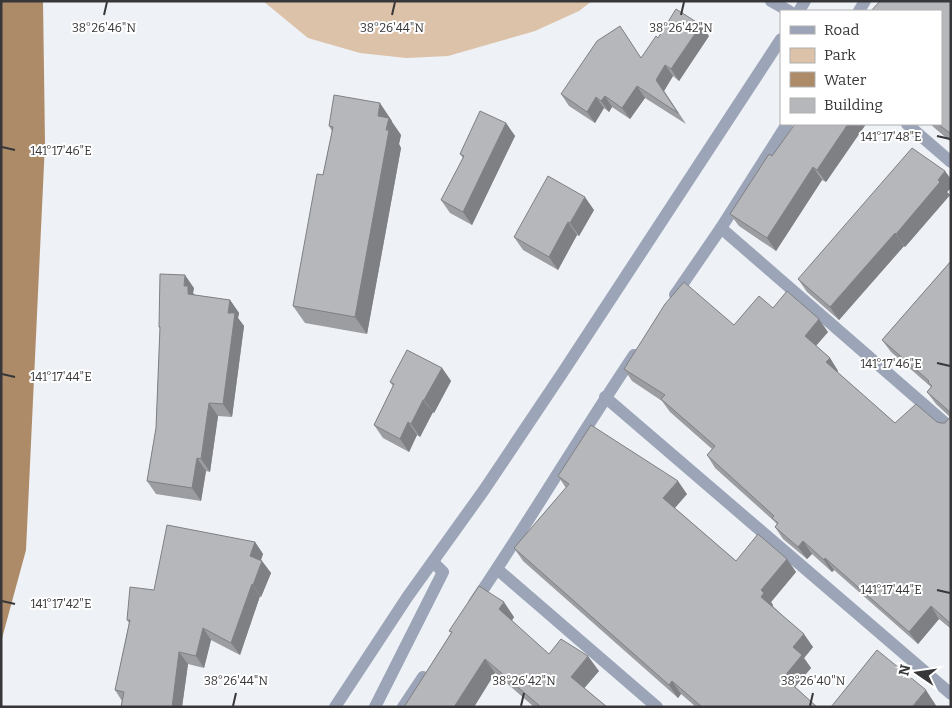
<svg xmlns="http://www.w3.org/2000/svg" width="952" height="708" viewBox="0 0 952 708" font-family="Bitter,serif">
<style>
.green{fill:#dcc2a9}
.water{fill:#ae8b68}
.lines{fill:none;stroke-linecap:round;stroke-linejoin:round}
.minor{stroke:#9ca5b8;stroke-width:12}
.wall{fill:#9c9da1}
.shaded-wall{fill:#7f8083}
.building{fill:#b5b7bb;stroke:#7f8083}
.ticks{fill:none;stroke:#373739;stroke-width:2}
.ticks-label{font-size:12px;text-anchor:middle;fill:#373739;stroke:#fff;stroke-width:4;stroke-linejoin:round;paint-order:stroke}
</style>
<rect width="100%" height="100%" fill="#eef1f5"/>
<path class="green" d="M263 1H592L579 11 535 31 448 56 406 58 360 53 308 38Z"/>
<path class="water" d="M1 1H43L45 143 26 550 1 642Z"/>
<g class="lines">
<g class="minor">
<path d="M771 1 789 11"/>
<path d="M799 11 805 1"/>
<path d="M859 11 865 1"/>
<path d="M907 124 951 162"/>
<path d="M721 228 951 428"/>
<path d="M675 295 721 228 787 124"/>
<path d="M605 397 951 694"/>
<path d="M497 569 657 707"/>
<path d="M474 603C529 522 579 437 634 355"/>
<path d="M335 707 408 596 484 490 563 372 781 39"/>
<path d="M375 707 443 572 433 562"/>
<path d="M403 707 423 677"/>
</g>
</g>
<g class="wall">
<path d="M951 1V142L930 124H941Z"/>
<path d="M709 36 679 81 673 76 664 91 686 124 645 98 630 119 612 107 609 112 604 108 595 123 569 106 561 94 641 58 658 38Z"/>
<path d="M392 121V122L401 135 399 144 401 148 367 334 305 323 293 306 323 175 332 131 329 126Z"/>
<path d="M506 123 515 136 472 225 450 213 441 200 463 158 460 154Z"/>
<path d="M795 124H866L826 182 822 180 776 251 739 226 730 214 772 156Z"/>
<path d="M951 179V188L947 192 950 195 905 247 904 246 839 320 807 292 798 279Z"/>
<path d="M594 210 579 236 577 235 558 270 523 250 514 237Z"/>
<path d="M951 261V629L939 619 918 644 834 570 832 572 812 554 807 559 783 539 775 527 777 524 774 521 715 468 707 455 712 449 670 412 662 401 632 381 624 369 734 325 773 308 828 332 816 346 830 358 838 371 837 372 895 423 937 422 941 423H945L950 417 936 404 927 392 931 387 891 352 882 340Z"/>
<path d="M194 288 193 293 195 295 230 300 239 313 238 318 244 326 232 417 218 416 210 472 206 471 201 501 156 494 147 481 156 428 160 329 159 327Z"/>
<path d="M442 368 451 381 434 413 433 412 420 437 417 435 409 452 383 438 374 425 393 386 390 382Z"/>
<path d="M558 476 687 494 675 508 736 561 787 559 796 572 771 602 773 605V606L813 647 804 658 811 668 795 687 817 707H696L681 694 678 698 523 561 514 548 566 488Z"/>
<path d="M255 542 263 554 261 560 271 573 261 597 260 596 240 655 211 640 204 668 188 664 182 707H121L122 701 115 690 129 623 127 620 154 590Z"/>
<path d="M514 617 512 621 549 654 599 671 584 688 607 707H534L495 673 474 707H404L451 633 449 631Z"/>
</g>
<g class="shaded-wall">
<path d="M701 25 709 36 679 81 671 69Z"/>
<path d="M665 65 673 76 664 91 686 124 656 80Z"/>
<path d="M637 86 645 98 630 119 622 108Z"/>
<path d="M605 96 612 107 609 112 601 101Z"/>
<path d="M596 97 604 108 595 123 587 112Z"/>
<path d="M380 103 392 121V122L401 135 399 144 401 148 367 334 355 317 378 116Z"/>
<path d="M506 123 515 136 472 225 463 212Z"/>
<path d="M848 124H866L826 182 817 170Z"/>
<path d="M813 167 822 180 776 251 767 238Z"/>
<path d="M945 171 951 179V188L947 192 950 195 905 247 896 234Z"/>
<path d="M585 197 594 210 579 236 570 223Z"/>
<path d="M568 222 577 235 558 270 549 257Z"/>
<path d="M895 233 904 246 839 320 830 307Z"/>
<path d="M185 275 194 288 193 293 197 299 188 294 184 286Z"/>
<path d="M230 300 239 313 238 318 244 326 232 417 223 404 228 313Z"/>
<path d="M819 319 828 332 813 349 805 336Z"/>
<path d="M830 358 838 371 835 375 826 362Z"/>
<path d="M442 368 451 381 434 413 424 400Z"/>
<path d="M423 400 433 412 420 437 411 424Z"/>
<path d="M209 403 218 416 210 472 201 459Z"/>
<path d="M408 422 417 435 409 452 400 439Z"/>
<path d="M197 458 206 471 201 501 192 488Z"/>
<path d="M678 481 687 494 672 511 663 498Z"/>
<path d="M803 541 812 554 807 559 798 547Z"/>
<path d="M255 542 263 554 258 568 250 556Z"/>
<path d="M825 558 834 570 832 572 824 560Z"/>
<path d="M787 559 796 572 771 602 773 605 770 609 761 597V590Z"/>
<path d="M262 561 271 573 261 597 253 585Z"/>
<path d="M252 584 260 596 240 655 231 643Z"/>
<path d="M504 602 514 617 509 624 499 609Z"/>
<path d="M931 606 939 619 918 644 909 632Z"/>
<path d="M203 628 211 640 204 668 196 656Z"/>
<path d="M804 634 813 647 804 658 811 668 792 690 784 677 793 647Z"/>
<path d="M179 652 188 664 182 707H172Z"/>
<path d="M588 656 599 671 581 692 571 677Z"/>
<path d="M485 659 495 673 474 707H454Z"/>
<path d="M672 681 681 694 678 698 669 685Z"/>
<path d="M926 690 937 707H912Z"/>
</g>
<g class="building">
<path d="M880 1H951V134L938 124H941V11H871Z"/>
<path d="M676 9 701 25 671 69 665 65 656 80 678 113 637 86 622 108 605 96 601 101 596 97 587 112 561 94 597 41 620 26 641 58 656 36 658 38Z"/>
<path d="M334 95 380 103 378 116 389 118 386 130H389L355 317 293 306 317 174 323 175 333 127 329 126Z"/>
<path d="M480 111 506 123 463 212 441 200 464 156 460 154Z"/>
<path d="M795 124H848L817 170 813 167 767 238 730 214 769 154 772 156Z"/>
<path d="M912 148 945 171 938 180 940 182 896 234 895 233 830 307 798 279Z"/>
<path d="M548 176 585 197 570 223 568 222 549 257 514 237Z"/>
<path d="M951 261V624L931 606 909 632 825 558 824 560 803 541 798 547 775 527 778 523 772 518 774 516 707 455 715 446 661 399 665 395 624 369 665 304 684 282 734 325 759 296 773 308 787 291 819 319 805 336 830 358 826 362 895 423 916 404 937 422 941 423H945L950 417V412L927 392 932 386 928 382 929 381 882 340Z"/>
<path d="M160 274 185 275 184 286H188V294L230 300 228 313H235L223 404 209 403 201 459 197 458 192 488 147 481 156 428 160 327H159Z"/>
<path d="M407 350 442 368 424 400H423L411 424 408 422 400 439 374 425 394 384 390 382Z"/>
<path d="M591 425 678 481 663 498 736 561 758 534 787 559 761 590 764 593 761 597 804 634 793 647 802 655 784 677 817 707H702L672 681 669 685 514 548 569 484 558 476Z"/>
<path d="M167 525 255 542 250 556 262 561 253 585 252 584 231 643 203 628 196 656 179 652 172 707H121L124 692 115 690 130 620H127L130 587 154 590Z"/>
<path d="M479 586 504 602 499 609 549 654 561 639 588 656 571 677 607 707H541L485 659 454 707H404L452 632 449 631Z"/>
<path d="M877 650 926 690 912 707H831Z"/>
</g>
<path class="ticks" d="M104 15 107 2M392 15 395 2M681 15 684 2M937 136 950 139M2 147 15 150M937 363 950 366M2 374 15 377M937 590 950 593M2 601 15 604M233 706 236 693M521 706 524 693M810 706 813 693"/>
<g class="ticks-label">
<text x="104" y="32">38°26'46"N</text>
<text x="392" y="32">38°26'44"N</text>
<text x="681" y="32">38°26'42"N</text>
<text x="891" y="141">141°17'48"E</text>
<text x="61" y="155">141°17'46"E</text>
<text x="891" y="368">141°17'46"E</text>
<text x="61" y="381">141°17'44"E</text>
<text x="891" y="594">141°17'44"E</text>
<text x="61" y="608">141°17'42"E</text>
<text x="236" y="685">38°26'44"N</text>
<text x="524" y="685">38°26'42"N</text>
<text x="813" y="685">38°26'40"N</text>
</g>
<rect width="952" height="708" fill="none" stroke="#373739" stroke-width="5"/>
<rect x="780" y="10" width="162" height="115" fill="#ffffff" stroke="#afafb0"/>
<rect x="790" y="26" width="25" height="8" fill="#9ca5b8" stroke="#afafb0"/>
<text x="824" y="35" font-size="15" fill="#373739">Road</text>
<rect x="790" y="48" width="25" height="15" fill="#dcc2a9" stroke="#afafb0"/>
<text x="824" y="60" font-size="15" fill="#373739">Park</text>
<rect x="790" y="72" width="25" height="15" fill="#ae8b68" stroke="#afafb0"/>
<text x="824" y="85" font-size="15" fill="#373739">Water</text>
<rect x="790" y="98" width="25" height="15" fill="#b5b7bb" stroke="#afafb0"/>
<text x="824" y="110" font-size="15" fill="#373739">Building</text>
<g transform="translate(917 673) rotate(283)" stroke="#ffffff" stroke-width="4" paint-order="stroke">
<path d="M0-4L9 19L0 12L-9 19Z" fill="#373739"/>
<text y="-8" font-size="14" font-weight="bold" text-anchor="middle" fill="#373739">N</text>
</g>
</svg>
